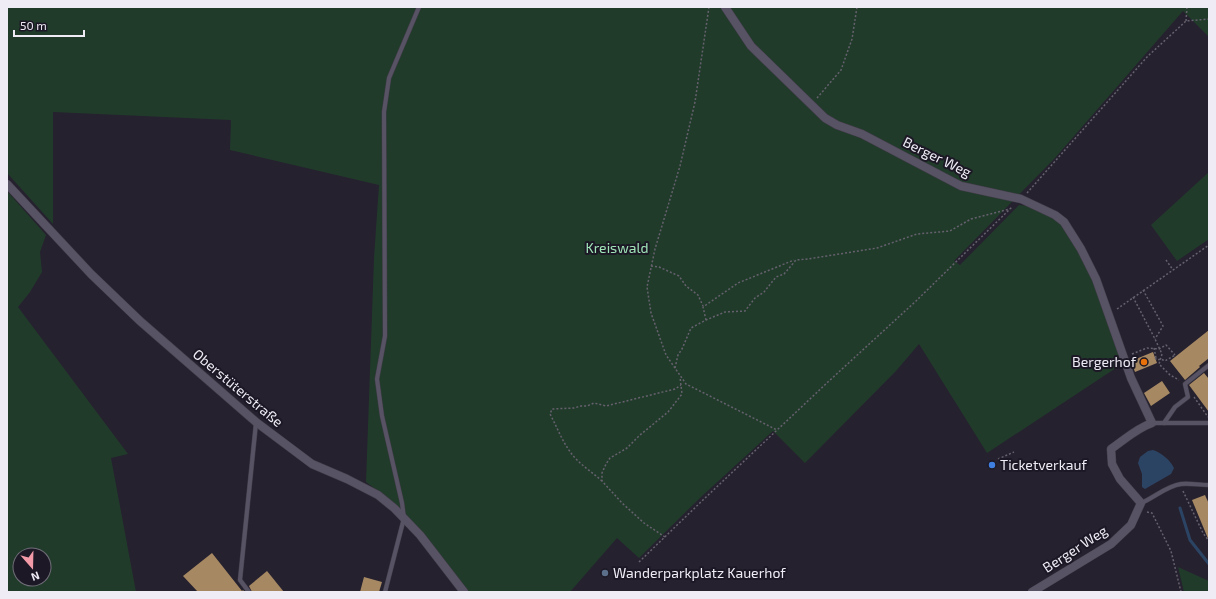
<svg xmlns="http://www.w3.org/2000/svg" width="1216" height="599" viewBox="0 0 1216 599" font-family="'Exo 2',sans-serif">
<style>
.green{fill:#213b2b;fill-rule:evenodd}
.water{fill:#2c4464}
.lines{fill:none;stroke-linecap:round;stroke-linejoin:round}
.stream{stroke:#2c4464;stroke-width:3}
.building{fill:#a68963}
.service-casing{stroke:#403c48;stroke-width:5}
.minor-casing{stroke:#403c48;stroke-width:9}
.path{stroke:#65616d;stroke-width:1.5;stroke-dasharray:2 2;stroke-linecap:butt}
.service{stroke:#585364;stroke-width:4}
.minor{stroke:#585364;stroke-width:8}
.food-dot{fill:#e8710a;stroke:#1c1825;stroke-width:1.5}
.shop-dot{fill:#3f7fe0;stroke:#1c1825;stroke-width:1.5}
.service-dot{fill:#5c6f8a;stroke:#1c1825;stroke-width:1.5}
.labels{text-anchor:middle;stroke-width:4;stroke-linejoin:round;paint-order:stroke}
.street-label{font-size:14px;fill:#efecf6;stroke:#1c1825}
.park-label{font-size:14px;fill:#a1e6b9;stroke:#1c1825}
.poi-label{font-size:14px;fill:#efecf6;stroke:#1c1825;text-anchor:start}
</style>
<rect width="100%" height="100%" fill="#26212f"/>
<g class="green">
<path d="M7 7H1209V37L1183 11 1055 158 954 261 960 265 1019 205 1029 206 1062 223 1090 270 1114 339 1122 364 987 453 919 344 896 371 805 463 773 431 701 497 639 558 617 538 570 592H467L395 504 366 482 374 258 379 185 230 150 231 120 53 112V224L7 173Z"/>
<path d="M1209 172V239L1177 261 1151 225Z"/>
<path d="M7 191 46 235 40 252 42 272 30 292 18 307 128 454 111 458 136 592H7ZM20 555H44V579H20Z"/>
<path d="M1178 567 1209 581V592H1184Z"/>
</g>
<path class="water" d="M1153 450C1162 453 1170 460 1174 468L1171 474 1145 489 1142 487V474L1138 463 1140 457 1148 451Z"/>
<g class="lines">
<path class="stream" d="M1180 508 1190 540 1209 564"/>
</g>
<g class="building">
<path d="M1209 330V358L1199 366 1200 367 1185 380 1170 361Z"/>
<path d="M1153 352 1157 363 1135 372 1131 361Z"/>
<path d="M1204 373 1209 379V412L1189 385Z"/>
<path d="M1162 381 1170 393 1151 406 1144 393Z"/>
<path d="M1205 495 1209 504V541L1192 500Z"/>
<path d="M212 553 242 591 243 590 245 592H198L183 576Z"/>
<path d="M267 571 284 592H252L249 586Z"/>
<path d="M364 577 382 582 379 592H360Z"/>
</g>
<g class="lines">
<defs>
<g id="service">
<path d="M1152 423H1209"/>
<path d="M1164 423 1175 407 1188 397 1185 384 1209 365"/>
<path d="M1141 503C1154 498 1166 486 1181 484 1190 483 1200 485 1209 485"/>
<path d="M249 592 240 580 256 423"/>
<path d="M385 592 404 518 402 503 382 416 377 379 385 336 384 112 389 78 419 7"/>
</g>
<g id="minor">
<path d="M725 7 751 46 825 118 837 125 862 134 961 186 1021 199 1055 215 1064 222 1081 249 1096 279 1131 378 1152 423C1137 428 1124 440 1111 449L1112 464 1120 479 1141 503 1131 525 1111 544 1032 592"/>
<path d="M7 184 91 274 140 321 256 422 312 464 347 479 378 495 394 508 420 535 464 592"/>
</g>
</defs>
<use href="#service" class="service-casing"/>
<use href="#minor" class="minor-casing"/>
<g class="path">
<path d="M709 7 695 102 680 166 655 249 647 287 651 313 666 355 686 384 777 430"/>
<path d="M1186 21 1187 7"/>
<path d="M817 98 841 70 852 39 857 7"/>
<path d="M1027 193 1148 56 1186 21 1209 19"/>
<path d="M1166 260 1173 270"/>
<path d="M651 266 659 267 679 276 686 286 698 295 703 306"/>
<path d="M1143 290 1163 326 1155 339"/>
<path d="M1133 297 1155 339 1162 354 1159 364 1170 375 1179 380"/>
<path d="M1117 309 1209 245"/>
<path d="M706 320 703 307 738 283 794 260"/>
<path d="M1154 348 1156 358"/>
<path d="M1132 354 1147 348 1159 349 1166 345 1175 355"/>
<path d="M1155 358 1157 360 1161 359 1165 361 1175 355V356"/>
<path d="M675 368 678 355 682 349 691 328 706 320 725 312 745 311 755 298 764 292 776 277 784 274 796 260 808 259 877 248 917 234 950 231 971 219 1010 209"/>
<path d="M1194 397 1208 417"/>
<path d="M998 459 1014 452"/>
<path d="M602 481C592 472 579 464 571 453 562 441 557 427 550 414L552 409 574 408 581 406H587L594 403 606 406 675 389 681 385"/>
<path d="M1183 491 1203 533 1209 541"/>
<path d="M1208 501H1209"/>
<path d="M1147 512 1152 513 1171 551 1181 592"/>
<path d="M665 537 644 523 622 503 602 481V473L606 464 610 458 627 448 640 435 668 412 682 394 680 377"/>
<path d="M639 562 705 498 829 381 916 301 1012 207"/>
</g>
<use href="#service" class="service"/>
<use href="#minor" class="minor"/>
</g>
<circle class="food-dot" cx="1144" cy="362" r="4"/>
<circle class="shop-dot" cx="992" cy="465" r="4"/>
<circle class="service-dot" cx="605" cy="573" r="4"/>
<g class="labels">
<g class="street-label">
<text transform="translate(937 157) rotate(26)" y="5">Berger Weg</text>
<text transform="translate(238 388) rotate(40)" y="5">Oberstüterstraße</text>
<text transform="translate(1075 549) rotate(-33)" y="5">Berger Weg</text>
</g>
<g class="park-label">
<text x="617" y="253">Kreiswald</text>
</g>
<g class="poi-label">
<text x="1136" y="367" text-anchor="end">Bergerhof</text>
<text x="1000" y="470">Ticketverkauf</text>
<text x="613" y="578">Wanderparkplatz Kauerhof</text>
</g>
</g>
<rect width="1216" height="599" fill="none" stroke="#efecf6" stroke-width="16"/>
<g transform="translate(32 567) rotate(160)"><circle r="19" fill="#1c1825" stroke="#706d79"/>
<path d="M0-3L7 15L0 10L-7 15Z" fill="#f39aa8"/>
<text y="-6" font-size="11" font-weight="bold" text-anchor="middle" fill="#efecf6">N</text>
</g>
<path d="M14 30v6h70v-6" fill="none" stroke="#efecf6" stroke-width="2"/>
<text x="20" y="30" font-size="12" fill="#efecf6" stroke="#1c1825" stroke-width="3" paint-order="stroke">50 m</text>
</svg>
